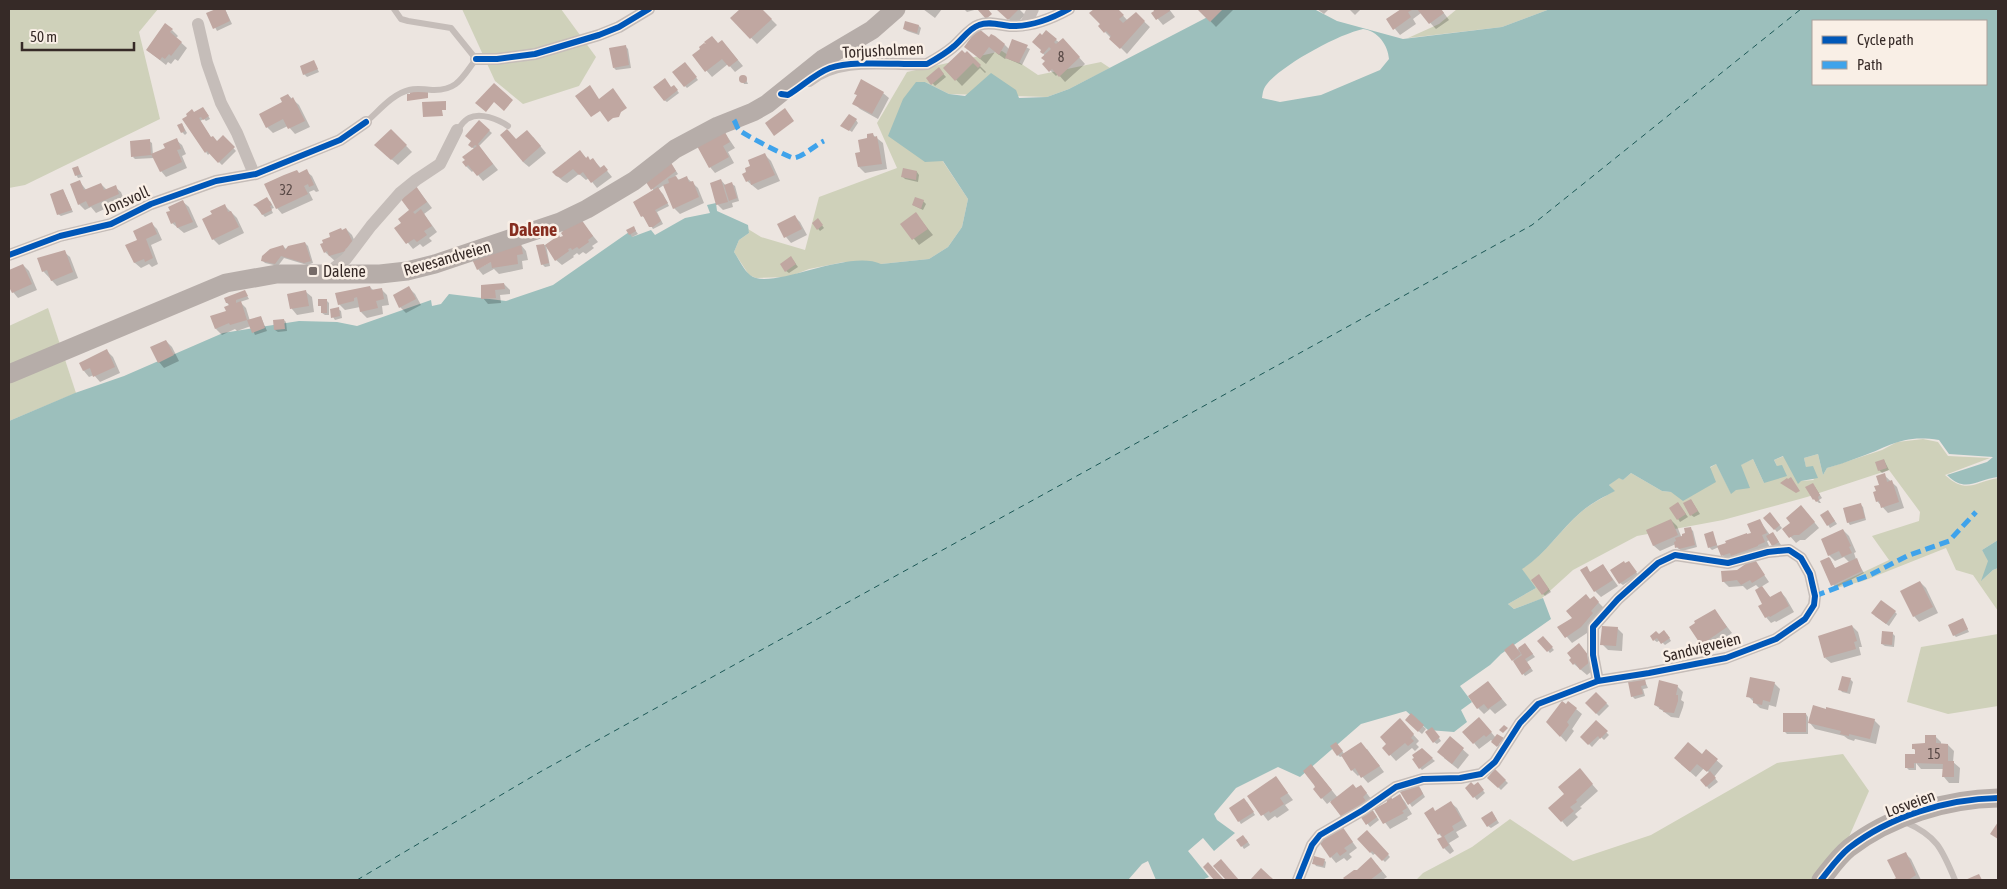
<svg xmlns="http://www.w3.org/2000/svg" width="2007" height="889" viewBox="0 0 2007 889" font-family="'Asap Condensed',sans-serif">
<style>
.green{fill:#cfd1ba}
.water{fill:#9cbfbc;fill-rule:evenodd}
.shadow{fill:#0003}
.lines{fill:none;stroke-linecap:round;stroke-linejoin:round}
.ferry{stroke:#1c5856;stroke-width:1;stroke-dasharray:6 5;stroke-linecap:butt}
.building{fill:#c0a7a1}
.lane{stroke:#c5bdb9;stroke-width:6}
.street{stroke:#c5bdb9;stroke-width:12}
.secondary{stroke:#b6ada9;stroke-width:19}
.quiet{stroke:#3fa3eb;stroke-width:5;stroke-dasharray:10 5;stroke-linecap:butt}
.cycleway-casing{stroke:#f9efe6;stroke-width:9}
.cycleway{stroke:#0057b8;stroke-width:6}
.poi-dot{fill:#766b68;stroke:#f9efe6;stroke-width:2}
.labels{text-anchor:middle;stroke-width:5;stroke-linejoin:round;paint-order:stroke}
.number-label{font-size:14px;fill:#584946}
.street-label{font-size:16px;fill:#362a27;stroke:#f9efe6}
.poi-label{font-size:16px;fill:#362a27;stroke:#f9efe6;text-anchor:start}
.neighbourhood-label{font-size:18px;font-weight:bold;fill:#862d1f;stroke:#f9efe6}
</style>
<rect width="100%" height="100%" fill="#ece5e0"/>
<g class="green">
<path d="M9 9H158L139 32 160 119 25 185 9 188Z"/>
<path d="M462 9H561L596 57 579 86 523 104 495 81Z"/>
<path d="M1457 9H1550L1502 27 1408 38 1439 24Z"/>
<path d="M1002 51 1038 75 1101 62 1110 68 1069 89 1047 97 949 94 925 82 942 160 968 199 962 227 948 247 929 259 881 264 844 262 809 269 788 277 756 278 749 275 734 252 739 240 749 233 748 229 761 237 805 250 819 197 897 168 877 123 907 72Z"/>
<path d="M48 308 76 393 9 421V326Z"/>
<path d="M1923 439 1938 442 1948 456 1990 458 1945 475C1967 495 1974 482 1998 478V540L1982 550 1989 561 1982 580 1993 570 1998 568V611L1973 575 1956 570 1946 548 1863 581 1832 589V587L1889 560 1872 536 1919 521 1920 512 1889 470 1807 497 1723 520 1637 536 1573 570 1541 599 1514 609 1508 604 1536 588 1521 569C1545 555 1560 530 1581 512 1590 504 1603 498 1614 491L1609 485 1619 477 1623 480 1631 473 1662 491 1671 492 1716 464 1731 493 1740 465 1753 459 1764 483 1777 466 1774 460 1784 456 1801 481 1814 480 1806 468 1804 458 1818 454 1823 475 1827 468 1882 450 1897 442Z"/>
<path d="M1998 634V706L1948 714 1907 702 1921 647Z"/>
<path d="M1843 754 1869 791 1848 839 1822 880H1416L1423 873 1472 847 1510 819 1573 861 1651 835 1777 763Z"/>
</g>
<g class="water">
<path d="M1223 9H1314L1337 21 1403 39 1502 27 1550 9H1998V477C1977 479 1966 494 1947 475L1987 462 1993 457 1949 454 1939 440C1901 434 1890 447 1857 458 1847 462 1837 465 1827 468L1823 475 1818 454 1804 458 1806 467 1813 466 1818 478 1801 481 1798 484 1783 456 1774 460 1777 466 1782 465 1787 476 1764 483 1753 459 1741 465 1750 488 1736 490 1731 494 1716 464 1710 467 1716 482 1683 501 1671 492 1662 491 1631 473 1623 480 1619 478 1609 485 1615 491C1604 497 1591 503 1581 512 1560 530 1545 555 1522 569L1536 588 1508 604 1514 609 1543 598 1551 619 1501 654 1490 665 1460 686 1472 702 1461 710 1467 722 1454 732 1428 730 1406 711 1361 724 1300 777 1278 767 1236 788 1214 814 1217 820 1235 833 1214 851 1203 838 1188 851 1209 877 1202 880H1156L1148 861 1142 864 1128 880H9V421L75 393 124 376 223 333 299 321 337 322 357 326 431 300 432 306 441 304 449 294 506 301 553 285 629 232 632 237 651 230 655 235 685 218 710 213 707 205 716 203 717 211 748 225 749 233 739 240 734 252C739 259 743 269 750 275 769 292 848 248 881 264L929 259 948 247 962 227 968 199 943 161 925 162 888 136 903 99 916 82H925L949 94 965 96 991 73 1016 90 1019 98 1047 97 1069 89ZM1813 21H1986V84H1813ZM1363 29C1378 31 1388 45 1389 59L1380 70 1321 95 1280 102 1262 98C1263 92 1263 89 1267 84 1282 65 1339 34 1363 29Z"/>
<path d="M1998 540V568L1993 570 1981 581 1988 561 1982 550Z"/>
</g>
<g class="shadow">
<path d="M218 9H225L232 24 217 31 208 14Z"/>
<path d="M742 9H746L749 11 752 9H761L777 25 757 44 732 18Z"/>
<path d="M923 9H942L935 18Z"/>
<path d="M964 9H978L967 12Z"/>
<path d="M998 9H1019L1025 15 1015 25Z"/>
<path d="M1096 9H1117L1128 21 1136 14 1150 27 1127 54 1099 26 1101 25 1091 13Z"/>
<path d="M1154 9H1169L1175 17 1163 25 1153 13 1156 11Z"/>
<path d="M1199 9H1234L1216 27Z"/>
<path d="M1317 9H1329L1324 14Z"/>
<path d="M1349 9H1361L1355 15Z"/>
<path d="M1403 9H1441L1449 20 1436 29 1421 13 1413 19 1416 24 1400 35 1387 19Z"/>
<path d="M906 22 919 26 921 28 919 35 907 31 904 29Z"/>
<path d="M172 30 178 36 176 38 187 48 178 61 175 59 171 64 168 62 166 65 147 50Z"/>
<path d="M1042 36 1056 40 1060 43 1069 46 1085 64 1065 82 1058 74 1056 76 1044 64 1046 61 1045 56 1042 52Z"/>
<path d="M1012 41 1030 49 1022 65 1006 58 1005 59 995 52 986 64 966 47 1005 45 1009 49Z"/>
<path d="M719 44 728 48 743 66 735 72 728 64 712 77 694 56Z"/>
<path d="M626 47 628 49 631 68 616 70 614 68Z"/>
<path d="M967 53 986 72 985 73 980 68 962 86 945 68Z"/>
<path d="M314 62 319 72 307 77 304 74Z"/>
<path d="M687 66 698 80 687 88 685 86Z"/>
<path d="M941 71 946 77 935 86 928 78Z"/>
<path d="M741 77H745L748 84H744Z"/>
<path d="M671 89H676L679 93 667 102 664 100Z"/>
<path d="M855 93H883L889 98 878 119 860 109 854 103 858 96Z"/>
<path d="M288 95 299 105 310 127 295 134 288 126 273 133 267 127Z"/>
<path d="M206 112 210 119 206 121 204 119 200 121 211 138 217 142 223 137 236 151 222 165 210 153 208 155 206 152 195 113Z"/>
<path d="M856 120 858 123 852 132 843 126Z"/>
<path d="M479 122 492 133 479 146 498 170 483 181 474 170 472 172 466 166 474 149 470 145Z"/>
<path d="M182 124 187 133 185 135 182 132Z"/>
<path d="M391 130 412 152 398 165 382 151Z"/>
<path d="M725 133 735 148 728 152 734 163 715 173 710 167Z"/>
<path d="M873 135 883 143 887 169 865 173 859 167 862 153Z"/>
<path d="M533 137 546 153 529 167 523 162 516 141Z"/>
<path d="M176 140 182 145 186 154 182 156 187 168 166 177 161 171 154 158 135 159 133 157 149 141 152 143 153 155 167 149Z"/>
<path d="M580 152 590 162 593 160 601 168 604 167 612 177 597 188 589 178 586 180 579 174 567 183 563 181 556 175Z"/>
<path d="M765 155 771 161 780 181 758 190 747 181 752 166Z"/>
<path d="M670 162 678 174 675 176 679 180 687 178 698 188 704 203 680 214 674 208 664 185 658 189 663 194 669 206 657 212 663 224 653 229 646 218 642 216 654 191 646 179Z"/>
<path d="M77 167 83 177 78 178 73 169Z"/>
<path d="M904 169 917 172 919 175 918 182 905 179 902 176Z"/>
<path d="M306 171 312 176 319 191 316 192 314 190 309 192 313 200 282 214 277 208 299 174Z"/>
<path d="M721 180 726 186 732 184 735 186 739 201 732 203 733 207 723 210 717 204Z"/>
<path d="M80 182 87 191 101 184 107 190 115 187 121 192 124 200 96 213 91 207 85 210 79 204Z"/>
<path d="M416 187 432 208 424 214 437 232 429 238 432 241 423 247 420 244 413 249 396 228 403 223 411 211Z"/>
<path d="M63 190 73 212 61 216 58 214Z"/>
<path d="M270 201 274 208 271 209 273 213 265 217 255 206Z"/>
<path d="M923 201 926 204 923 210 913 205Z"/>
<path d="M183 202 189 207 198 227 184 233 172 223Z"/>
<path d="M224 205 237 218 244 233 219 245 213 239Z"/>
<path d="M916 214 933 235 919 245 902 224Z"/>
<path d="M794 216 800 222 807 235 791 243 786 237Z"/>
<path d="M818 220 824 228 820 231 813 223Z"/>
<path d="M581 221 598 242 592 246 594 248 586 254 583 252 579 255 577 253 573 256 574 257 562 265 556 260 561 239 565 236 562 233 565 227Z"/>
<path d="M152 224 157 229 162 240 151 245 158 264 152 267 149 264 141 268 135 263 127 246 139 240Z"/>
<path d="M633 227 638 234 632 237 630 234Z"/>
<path d="M346 229 352 235 359 251 336 262 325 252 342 231Z"/>
<path d="M305 243 308 246 313 263 307 265 284 258 278 266 265 263 263 261 283 246 287 250Z"/>
<path d="M521 245 526 251 528 260 522 261 523 269 499 274 494 269 483 275 478 269Z"/>
<path d="M544 245H546L550 266 545 267 542 264Z"/>
<path d="M64 252 70 257 78 278 57 286 43 271Z"/>
<path d="M793 260 798 267 789 273 786 271Z"/>
<path d="M23 265 29 271 37 290 18 298 13 292 9 284V272Z"/>
<path d="M504 284 510 290V294L500 295 501 303 488 304 483 298 482 286Z"/>
<path d="M370 287 374 291 382 290 387 295 389 305 382 306 383 314 367 318 361 312 360 307 345 310 339 304Z"/>
<path d="M409 288 415 294 421 305 406 313 400 307Z"/>
<path d="M245 292 249 299 240 302 246 308 250 321 261 317 267 331 255 335 251 326 237 331 235 329 222 335 216 329 212 316 227 312 230 306 227 303Z"/>
<path d="M306 292 312 297 314 312 297 315 292 309 289 295Z"/>
<path d="M320 300H326L329 303V315H325L322 313Z"/>
<path d="M338 309 341 311 342 318 335 320 333 317Z"/>
<path d="M284 320 286 322 287 331 278 332 275 330 274 321Z"/>
<path d="M166 341 172 347 179 361 164 368 159 362Z"/>
<path d="M107 351 113 357 120 373 100 382 94 375 89 377 84 371 81 364Z"/>
<path d="M1884 460 1889 470 1882 473 1879 470Z"/>
<path d="M1884 475 1897 487 1904 508 1888 513 1877 501V492Z"/>
<path d="M1815 487 1822 498 1819 500 1821 503H1819L1814 499Z"/>
<path d="M1691 500 1700 514 1694 517 1691 515Z"/>
<path d="M1678 503 1688 517 1680 522 1671 508Z"/>
<path d="M1860 504 1863 507 1866 520 1850 525 1848 522Z"/>
<path d="M1807 513 1819 528 1805 540H1800L1796 543 1784 529Z"/>
<path d="M1770 514 1782 528 1777 532 1765 518Z"/>
<path d="M1830 514 1837 524 1830 528 1822 515Z"/>
<path d="M1671 520 1677 526 1683 541 1690 528 1693 531 1697 547 1682 551 1676 547V544L1660 551 1654 546 1648 531Z"/>
<path d="M1759 520 1770 535 1775 536 1781 545 1773 546 1770 540 1767 541 1770 548 1728 561 1722 555 1719 547 1712 550 1709 547 1712 533 1718 547 1752 534Z"/>
<path d="M1843 530 1849 536 1856 552 1854 553 1856 559 1864 573 1835 588 1822 562 1830 558 1835 569 1850 563 1844 557 1835 561 1829 555Z"/>
<path d="M1754 560 1769 582 1761 587 1771 598 1781 592 1786 598 1794 612 1776 622 1775 621 1771 623 1766 617 1760 589 1756 585 1747 590 1743 586 1729 587 1723 581Z"/>
<path d="M1626 564 1631 565 1638 575 1623 585 1620 583Z"/>
<path d="M1603 565 1618 586 1601 597 1595 591 1586 568 1591 573Z"/>
<path d="M1541 578 1551 592 1545 596 1543 594Z"/>
<path d="M1920 582 1926 588 1938 613 1919 622 1914 616Z"/>
<path d="M1594 598 1604 608 1598 620 1587 633 1572 643 1559 627 1574 618Z"/>
<path d="M1715 611 1732 633 1708 650 1702 644Z"/>
<path d="M1895 612 1897 614 1889 626 1875 616Z"/>
<path d="M1963 620 1969 632 1956 637 1954 635Z"/>
<path d="M1852 626 1858 632 1862 647H1859L1861 655 1831 663 1825 658Z"/>
<path d="M1617 628 1623 634 1622 651 1608 650 1602 644Z"/>
<path d="M1892 633 1895 636 1894 647 1885 646 1882 644Z"/>
<path d="M1667 634 1671 641 1665 645 1660 640 1657 642 1654 640 1659 635Z"/>
<path d="M1543 638 1554 650 1550 653 1539 641Z"/>
<path d="M1525 644 1535 657 1527 662 1533 671 1525 676 1513 660 1517 650Z"/>
<path d="M1569 653 1597 667 1587 675 1574 664 1573 659Z"/>
<path d="M1644 679 1648 688 1643 689 1645 696 1635 699 1632 696Z"/>
<path d="M1850 679 1853 682 1850 694 1842 692 1840 689Z"/>
<path d="M1488 682 1507 705 1495 714 1490 709 1484 714 1478 708Z"/>
<path d="M1774 683 1780 689 1776 707 1769 705 1768 710 1760 708 1748 696Z"/>
<path d="M1677 686 1683 692 1681 700 1684 702 1683 707 1679 718 1671 717 1655 705Z"/>
<path d="M1596 693 1609 706 1599 716 1586 703Z"/>
<path d="M1576 709 1582 714 1572 729 1574 731 1566 742 1548 722Z"/>
<path d="M1806 714 1808 717V734H1787L1785 732Z"/>
<path d="M1411 715 1426 729 1422 734 1406 720Z"/>
<path d="M1400 720 1419 741 1416 744 1419 747 1415 751 1412 748 1396 761 1384 748 1388 744Z"/>
<path d="M1874 720 1880 726 1876 744 1855 739 1854 741 1848 739 1844 736 1815 729 1810 723Z"/>
<path d="M1596 722 1609 735 1604 740 1601 737 1592 747 1582 737Z"/>
<path d="M1485 725 1496 738 1500 748 1491 740 1479 749 1474 743Z"/>
<path d="M1434 731 1441 741 1437 744 1434 742Z"/>
<path d="M1935 736 1941 742V745H1948L1954 751 1953 762 1960 768 1959 783H1949L1944 777V769H1921L1916 763V770H1909L1906 767 1916 757V751L1913 748 1926 744Z"/>
<path d="M1450 738 1469 755 1458 769 1444 758Z"/>
<path d="M1338 746 1345 755 1367 749 1384 772 1368 783 1360 774 1358 776 1352 770 1343 756 1340 757 1338 755Z"/>
<path d="M1422 750 1435 761 1422 770 1420 768Z"/>
<path d="M1706 751 1723 766 1714 777 1718 782 1709 789 1702 780 1710 773 1704 768 1696 777 1681 764 1702 756Z"/>
<path d="M1495 771 1508 783 1501 790 1489 778Z"/>
<path d="M1317 772 1338 798 1361 786 1372 800 1368 803 1379 820 1370 827 1361 815 1344 818 1331 801 1327 804 1322 798 1317 788Z"/>
<path d="M1585 776 1598 791 1580 807 1582 808 1575 814 1578 817 1567 827 1562 821Z"/>
<path d="M1276 778 1293 800 1285 805 1289 810 1277 818 1275 816 1268 821 1249 796Z"/>
<path d="M1474 787H1480L1485 793 1477 800 1466 788Z"/>
<path d="M1420 788 1425 797 1412 807 1402 792Z"/>
<path d="M1400 796 1405 802 1412 814 1407 817 1408 819 1390 829 1375 809Z"/>
<path d="M1247 802 1255 815 1241 824 1239 821Z"/>
<path d="M1451 803 1457 808 1467 826 1456 832 1459 837 1449 843 1454 851 1450 854 1444 848 1443 838 1439 834 1436 812Z"/>
<path d="M1494 815 1499 823 1491 828 1488 826Z"/>
<path d="M1342 828 1357 848 1349 854 1352 857 1347 861 1344 858 1336 863 1331 857Z"/>
<path d="M1367 832 1390 857 1385 862 1376 853 1373 855 1359 839Z"/>
<path d="M1246 839 1250 845 1244 849 1238 840Z"/>
<path d="M1905 853 1911 859 1921 880H1895L1898 879Z"/>
<path d="M1324 860 1326 862 1325 868 1316 866 1314 863Z"/>
<path d="M1377 865 1387 877 1382 880H1347L1345 878Z"/>
</g>
<g class="lines">
<path class="ferry" d="M357 880 540 772 1532 225 1801 9"/>
</g>
<g class="building">
<path d="M216 9H225L230 21 213 29 206 13Z"/>
<path d="M740 9H762L772 19 750 39 730 18Z"/>
<path d="M977 9H988L992 14 986 19Z"/>
<path d="M996 9H1019L1008 20Z"/>
<path d="M1094 9H1118L1124 15 1119 19 1123 23 1136 12 1145 21 1120 49 1109 39 1111 36 1106 31 1104 33 1098 26 1100 24 1089 13Z"/>
<path d="M1153 9H1169L1170 11 1156 20 1151 13 1154 11Z"/>
<path d="M1197 9H1223L1210 22Z"/>
<path d="M1401 9H1414L1408 12 1411 17 1393 30 1386 19Z"/>
<path d="M1417 9H1441L1444 13 1429 24Z"/>
<path d="M905 21 919 25 917 33 903 29Z"/>
<path d="M165 23 173 29 170 32 182 42 171 56 169 54 165 59 162 57 160 60 146 50Z"/>
<path d="M978 28 989 37 991 34 995 36 1005 44 999 55 989 47 980 59 964 47Z"/>
<path d="M1046 30 1057 39 1054 42 1056 44 1063 38 1080 57 1059 77 1052 69 1049 72 1042 64 1045 61 1041 58 1051 49 1049 47 1043 54 1040 52 1041 50 1032 42 1040 33 1042 35Z"/>
<path d="M712 36 718 43 722 40 738 60 729 67 722 59 705 72 692 55 700 49 699 47 704 43 706 44 704 42Z"/>
<path d="M1012 39 1028 45 1019 63 1005 58Z"/>
<path d="M626 45 629 65 613 68 609 48Z"/>
<path d="M962 50 965 53 967 51 981 65 978 68 973 63 955 81 943 68Z"/>
<path d="M314 60 318 69 303 75 300 66Z"/>
<path d="M685 62 697 77 684 87 672 72Z"/>
<path d="M939 67 944 74 931 85 926 78Z"/>
<circle cx="743" cy="79" r="4"/>
<path d="M665 78 671 87 674 85 678 90 664 101 653 87Z"/>
<path d="M861 79 884 92 872 114 852 104 857 95 854 94Z"/>
<path d="M494 83 513 100 504 111 494 102 486 112 475 103Z"/>
<path d="M590 85 599 99 613 88 627 108 621 112 619 117 613 118 608 122 600 111 591 117 575 96Z"/>
<path d="M410 92H428V98L407 101V94H410Z"/>
<path d="M288 94 291 99 293 97 305 121 288 129 283 119 266 128 259 114 282 102 280 98Z"/>
<path d="M446 101V110H442L443 116 423 117 422 102Z"/>
<path d="M203 107 209 116 203 120 201 117 199 118 211 137 213 136 217 141 223 135 235 147 218 163 207 151 205 153 182 119 187 116 186 114 192 109 194 112Z"/>
<path d="M785 108 794 121 774 136 765 123Z"/>
<path d="M849 114 857 119 849 131 840 126Z"/>
<path d="M479 120 490 130 478 144 493 164 477 176 468 165 466 167 462 162 465 160 462 157 477 146 475 145 472 148 468 145 471 141 465 136Z"/>
<path d="M182 123 185 131 181 133 177 125Z"/>
<path d="M391 129 407 145 391 160 374 145Z"/>
<path d="M507 129 516 139 527 130 541 146 523 162 500 135Z"/>
<path d="M725 132 730 142 723 146 729 157 709 168 697 146Z"/>
<path d="M873 133 874 137 877 136 882 164 858 167 855 153 860 152 858 140 867 138V134Z"/>
<path d="M177 138 181 149 177 150 182 162 160 172 151 154 165 148 163 144Z"/>
<path d="M150 139 151 155 131 157 130 141Z"/>
<path d="M580 150 586 158 588 156 590 160 593 158 600 168 604 165 608 170 591 183 583 172 579 175 573 169 561 178 556 176 552 172Z"/>
<path d="M765 153 775 175 751 185 750 180 746 182 742 174 746 172 745 168 750 166 748 160Z"/>
<path d="M670 161 676 171 651 190 644 179Z"/>
<path d="M78 166 81 174 75 176 72 168Z"/>
<path d="M903 168 917 171 916 180 901 177Z"/>
<path d="M307 169 314 185 309 187 308 184 304 186 308 194 276 209 264 184 284 175 297 170 299 173Z"/>
<path d="M676 176 678 180 687 176 689 182 693 181 699 197 673 209 663 185 669 183 668 179Z"/>
<path d="M721 179 728 202 716 205 710 183Z"/>
<path d="M80 180 84 190 101 183 104 190 116 185 119 194 89 207 86 201 78 205 70 184Z"/>
<path d="M732 182 737 198 729 201 724 185Z"/>
<path d="M416 186 427 202 413 212 415 214 421 209 432 226 424 231 427 235 417 242 414 239 406 244 394 228 401 223 398 219 409 210 400 198Z"/>
<path d="M658 187 668 203 655 210 661 221 653 227H649L643 216 641 217 633 202Z"/>
<path d="M63 189 72 210 57 215 50 194Z"/>
<path d="M267 197 272 205 270 206 272 210 262 215 257 207 253 205Z"/>
<path d="M915 197 924 200 921 209 912 205Z"/>
<path d="M183 200 193 222 177 228 175 222 171 224 166 212 170 211 168 207Z"/>
<path d="M225 204 228 212 231 211 239 227 212 240 202 219 212 214 210 211Z"/>
<path d="M916 212 928 229 912 240 900 224Z"/>
<path d="M795 215 802 229 784 238 777 224Z"/>
<path d="M818 218 823 225 817 230 812 223Z"/>
<path d="M581 219 593 236 588 240 589 242 579 249 577 247 572 250 571 248 568 249 569 251 555 261 545 245 559 235 560 237 563 236 561 233 563 231 561 229Z"/>
<path d="M152 222 157 234 146 239 153 258 145 262 144 259 134 263 125 245 137 240 133 231Z"/>
<path d="M634 226 636 231 629 235 626 230Z"/>
<path d="M341 228 342 230 346 228 354 245 345 249 346 251 329 256 327 251 324 253 320 244 323 243 322 240 330 237 329 233Z"/>
<path d="M305 242 311 261 304 263 281 256 275 264 261 261 262 256 270 249 283 245 285 250 288 246Z"/>
<path d="M521 244 523 254 517 255 518 264 492 268 491 262 477 270 471 257Z"/>
<path d="M544 244 549 263 541 265 536 245Z"/>
<path d="M65 250 73 272 51 281 47 270 42 272 37 258Z"/>
<path d="M791 256 796 264 785 272 780 264Z"/>
<path d="M23 264 32 284 12 293 9 287V270Z"/>
<path d="M504 283 505 289 495 290 496 298 481 299V285Z"/>
<path d="M370 286 371 290 382 288 384 299 376 301 378 308 360 312 357 297 354 298V301L338 305 335 293Z"/>
<path d="M409 286 416 299 399 308 393 295Z"/>
<path d="M245 290 248 296 236 300V303L241 301 247 320 230 325 229 323 215 329 210 316 226 311 224 307 229 305 228 303H226L224 298Z"/>
<path d="M306 290 309 306 290 309 287 294Z"/>
<rect x="318" y="299" width="9" height="7"/>
<rect x="321" y="306" width="6" height="7"/>
<path d="M339 307 340 316 331 318 330 309Z"/>
<path d="M261 316 265 328 252 333 247 320Z"/>
<path d="M284 319 285 329 274 330 273 320Z"/>
<path d="M166 340 174 355 158 363 150 347Z"/>
<path d="M107 349 115 367 93 377 90 368 83 371 79 363Z"/>
<path d="M1884 459 1887 468 1878 471 1875 462Z"/>
<path d="M1885 473 1887 482 1892 480 1899 502 1881 508 1879 501 1876 502 1873 492 1876 491 1874 486 1879 485 1876 476Z"/>
<path d="M1791 477 1800 491 1796 493 1780 483 1787 478 1788 479Z"/>
<path d="M1813 483 1820 495 1818 497 1819 500 1816 502 1814 499 1813 500 1805 487Z"/>
<path d="M1691 499 1698 511 1690 516 1683 503Z"/>
<path d="M1678 502 1686 514 1677 520 1669 508Z"/>
<path d="M1861 503 1865 518 1847 523 1843 508Z"/>
<path d="M1801 505 1815 522 1799 535H1794L1789 538 1782 529 1790 523 1786 518Z"/>
<path d="M1828 510 1835 521 1827 526 1820 515Z"/>
<path d="M1770 512 1780 525 1774 530 1763 518Z"/>
<path d="M1671 519 1678 535 1653 546 1646 530Z"/>
<path d="M1760 519 1767 533 1762 535 1765 542 1758 545V546L1731 556 1730 553 1721 556 1717 546 1726 543 1725 541 1747 533V534L1751 533 1747 524Z"/>
<path d="M1691 527 1695 545 1679 549 1678 547 1675 548 1674 542 1676 541 1675 538 1682 536V534L1685 533 1684 528Z"/>
<path d="M1843 529 1851 546 1849 547 1852 553 1842 557 1839 551 1828 556 1821 539Z"/>
<path d="M1713 531 1717 545 1708 548 1704 534Z"/>
<path d="M1773 532 1779 542 1772 546 1766 536Z"/>
<path d="M1829 557 1835 568 1857 558 1862 571 1831 586 1820 561Z"/>
<path d="M1754 558 1765 575 1752 583 1750 580 1741 585 1737 580 1722 582 1721 571 1737 570Z"/>
<path d="M1624 561 1625 563 1629 561 1637 572 1619 584 1610 570Z"/>
<path d="M1603 564 1613 580 1594 592 1580 570 1587 566 1590 572Z"/>
<path d="M1539 574 1549 589 1542 595 1531 580Z"/>
<path d="M1920 581 1933 607 1913 617 1900 591Z"/>
<path d="M1762 586 1770 597 1781 591 1789 606 1770 617 1769 616 1765 618 1758 606 1762 604 1755 590Z"/>
<path d="M1586 594 1590 599 1594 596 1599 602 1591 611 1593 613 1581 627 1565 638 1557 627 1572 618 1566 611Z"/>
<path d="M1881 600 1896 611 1886 624 1871 613Z"/>
<path d="M1715 609 1727 627 1701 645 1689 627 1695 623 1694 621Z"/>
<path d="M1963 618 1968 629 1953 636 1948 625Z"/>
<path d="M1852 625 1857 641 1854 642 1856 649 1824 658 1818 636Z"/>
<path d="M1602 626 1618 627 1616 646 1600 645Z"/>
<path d="M1664 630 1670 638 1661 644 1657 638 1653 641 1650 636 1656 631 1659 634Z"/>
<path d="M1882 631 1893 632 1892 645 1881 644Z"/>
<path d="M1543 636 1553 647 1547 652 1537 641Z"/>
<path d="M1513 643 1521 654 1512 661 1504 650Z"/>
<path d="M1525 643 1533 654 1525 659 1531 668 1522 675 1513 661 1522 655 1518 648Z"/>
<path d="M1579 643 1592 660 1580 670 1575 663 1573 665 1569 660 1571 658 1567 653Z"/>
<path d="M1842 676 1851 678 1847 692 1838 690Z"/>
<path d="M1750 677 1775 682 1770 702 1763 700 1762 705 1753 703V698L1746 697Z"/>
<path d="M1645 678 1646 685 1641 686 1643 694 1631 697 1628 682Z"/>
<path d="M1659 680 1678 685 1676 695H1678V701L1674 713 1663 712 1664 710 1659 709 1660 707 1654 705Z"/>
<path d="M1488 681 1502 699 1488 709 1484 704 1477 709 1468 696Z"/>
<path d="M1596 692 1607 703 1596 714 1585 703Z"/>
<path d="M1562 701 1566 704 1568 701 1577 708 1567 722 1569 725 1560 737 1546 722Z"/>
<path d="M1813 705 1826 709V707L1875 719 1870 739 1849 734V736L1840 734 1841 731 1808 723Z"/>
<path d="M1411 713 1424 725 1418 732 1405 720Z"/>
<rect x="1783" y="713" width="23" height="19"/>
<path d="M1479 717 1492 732 1486 737 1484 735 1473 744 1462 732Z"/>
<path d="M1400 718 1414 734 1411 738 1414 741 1408 746 1405 743 1389 756 1382 748 1386 744 1380 737Z"/>
<path d="M1596 720 1608 731 1600 739 1598 736 1588 745 1580 737Z"/>
<path d="M1504 725 1508 728 1503 733 1499 730Z"/>
<path d="M1432 727 1440 737 1433 743 1425 732Z"/>
<path d="M1497 734 1504 738 1497 747 1491 742Z"/>
<path d="M1925 735H1936V743L1948 744V761H1954V777H1942L1943 764 1914 763V768H1905V754H1915V749H1912V744L1925 743Z"/>
<path d="M1450 736 1464 748 1452 764 1437 752Z"/>
<path d="M1336 742 1343 751 1337 756 1330 746Z"/>
<path d="M1361 742 1380 766 1361 778 1355 768 1351 771 1341 755Z"/>
<path d="M1688 742 1702 754 1706 749 1718 759 1707 772 1697 764 1690 772 1674 758Z"/>
<path d="M1422 748 1433 758 1419 769 1412 759 1414 758 1412 755Z"/>
<path d="M1311 764 1332 790 1321 799 1313 789 1315 787 1314 785 1303 771Z"/>
<path d="M1580 768 1593 784 1576 800 1577 802 1570 807 1574 811 1561 822 1548 808 1564 794 1558 787Z"/>
<path d="M1495 769 1506 780 1498 788 1487 778Z"/>
<path d="M1710 771 1716 778 1706 787 1700 780Z"/>
<path d="M1276 776 1288 793 1280 798 1284 804 1270 813 1269 811 1261 816 1247 796Z"/>
<path d="M1471 782 1474 785 1478 782 1484 790 1473 798 1465 788Z"/>
<path d="M1353 784 1356 788 1361 785 1367 793 1363 797 1366 801 1343 819 1330 802Z"/>
<path d="M1418 784 1423 794 1408 805 1400 792Z"/>
<path d="M1400 794 1407 808 1402 811 1404 813 1383 824 1374 809 1387 802 1386 799 1391 796 1392 799Z"/>
<path d="M1244 798 1254 812 1238 822 1229 808Z"/>
<path d="M1451 801 1462 820 1452 826 1454 830 1444 836 1449 845 1443 849 1437 839 1442 837 1440 833 1438 835 1424 813 1433 807 1435 811Z"/>
<path d="M1371 808 1377 817 1366 825 1360 816Z"/>
<path d="M1492 811 1497 820 1487 827 1481 818Z"/>
<path d="M1998 822V839L1990 834Z"/>
<path d="M1342 826 1353 842 1344 848 1347 851 1340 856 1337 852 1330 858 1319 842Z"/>
<path d="M1367 830 1389 854 1382 861 1372 851 1370 853 1357 839Z"/>
<path d="M1243 835 1248 842 1241 847 1236 840Z"/>
<path d="M1906 852 1916 875 1908 880H1892L1896 878 1887 860Z"/>
<path d="M1314 856 1325 859 1323 866 1312 864Z"/>
<path d="M1371 857 1382 871 1370 880H1345L1343 878 1354 870H1357Z"/>
<path d="M1221 859 1239 880H1226L1213 866Z"/>
<path d="M1208 862 1224 880H1214L1203 867Z"/>
<path d="M1261 868 1274 880H1250Z"/>
<path d="M1979 874 1982 880H1965Z"/>
</g>
<g class="lines">
<g class="lane">
<path d="M366 122C378 112 392 94 409 90 416 88 424 89 432 90 457 91 462 78 476 59L451 28 408 21 401 19 394 9"/>
<path d="M457 130C461 126 464 120 469 118 480 112 498 119 508 126"/>
<path d="M1905 822C1937 836 1942 849 1955 880"/>
</g>
<g class="street">
<path d="M198 24 207 63 221 103 237 133 254 174"/>
<path d="M1026 24 1033 9"/>
<path d="M476 59H497L535 54 599 35 619 27 649 9"/>
<path d="M809 81C841 55 888 66 927 64 936 59 945 54 953 47 961 41 969 28 979 25 989 21 1000 25 1010 26 1031 27 1051 19 1069 9"/>
<path d="M9 255 60 236 111 224 151 204 216 181 256 174 340 140 366 122"/>
<path d="M326 274 346 259 371 226 400 193 416 180 440 164 457 130"/>
<path d="M1298 880 1312 845 1320 835 1363 810 1396 787 1423 779 1460 778 1481 774 1495 762 1520 723 1538 704 1598 681 1649 673 1726 658 1776 639 1805 619 1814 605 1815 596 1810 574 1801 558 1789 550 1768 552 1728 563 1675 555 1658 563 1618 599 1593 627V655L1598 681"/>
</g>
<g class="secondary">
<path d="M9 374 226 283 277 274H380L407 271 435 264 560 222 587 209 634 181 675 149 718 126 753 112 767 104 823 59 872 30 896 9"/>
<path d="M1821 880C1830 869 1838 857 1849 848 1890 816 1947 799 1998 798"/>
</g>
<g class="quiet">
<path d="M734 120C736 123 737 128 739 130 741 133 791 159 794 158 803 157 815 145 824 141"/>
<path d="M1815 596 1870 575 1907 556 1949 541 1976 512"/>
</g>
<defs>
<g id="cycleway">
<path d="M476 59H497L535 54 599 35 619 27 649 9"/>
<path d="M781 94 788 95C802 87 814 74 830 68 852 60 901 65 927 64 936 59 945 54 953 47 961 41 969 28 979 25 989 21 1000 25 1010 26 1031 27 1051 19 1069 9"/>
<path d="M9 255 60 236 111 224 151 204 216 181 256 174 340 140 366 122"/>
<path d="M1298 880 1312 845 1320 835 1363 810 1396 787 1423 779 1460 778 1481 774 1495 762 1520 723 1538 704 1598 681 1649 673 1726 658 1776 639 1805 619 1814 605 1815 596 1810 574 1801 558 1789 550 1768 552 1728 563 1675 555 1658 563 1618 599 1593 627V655L1598 681"/>
<path d="M1821 880C1830 869 1838 857 1849 848 1890 816 1947 799 1998 798"/>
</g>
</defs>
<use href="#cycleway" class="cycleway-casing"/>
<use href="#cycleway" class="cycleway"/>
</g>
<rect class="poi-dot" x="308" y="266" width="10" height="10" rx="2.5"/>
<g class="labels">
<g class="number-label">
<text x="1061" y="62">8</text>
<text x="286" y="195">32</text>
<text x="1934" y="759">15</text>
</g>
<g class="street-label">
<text transform="translate(883 50) rotate(-3)" y="6">Torjusholmen</text>
<text transform="translate(126 200) rotate(-24)" y="6">Jonsvoll</text>
<text transform="translate(447 258) rotate(-16)" y="6">Revesandveien</text>
<text transform="translate(1702 647) rotate(-14)" y="6">Sandvigveien</text>
<text transform="translate(1910 803) rotate(-20)" y="6">Losveien</text>
</g>
<g class="poi-label">
<text x="323" y="277">Dalene</text>
</g>
<g class="neighbourhood-label">
<text x="533" y="236">Dalene</text>
</g>
</g>
<rect width="2007" height="889" fill="none" stroke="#362a27" stroke-width="20"/>
<rect x="1812" y="20" width="175" height="65" fill="#f9efe6" stroke="#aba09a"/>
<rect x="1822" y="36" width="25" height="8" fill="#0057b8" stroke="#aba09a"/>
<text x="1857" y="45" font-size="15" fill="#362a27">Cycle path</text>
<rect x="1822" y="61" width="25" height="8" fill="#3fa3eb" stroke="#aba09a"/>
<text x="1857" y="70" font-size="15" fill="#362a27">Path</text>
<path d="M22 42v8h112v-8" fill="none" stroke="#362a27" stroke-width="2.5"/>
<text x="30" y="42" font-size="15" fill="#362a27" stroke="#f9efe6" stroke-width="4" paint-order="stroke">50 m</text>
</svg>
